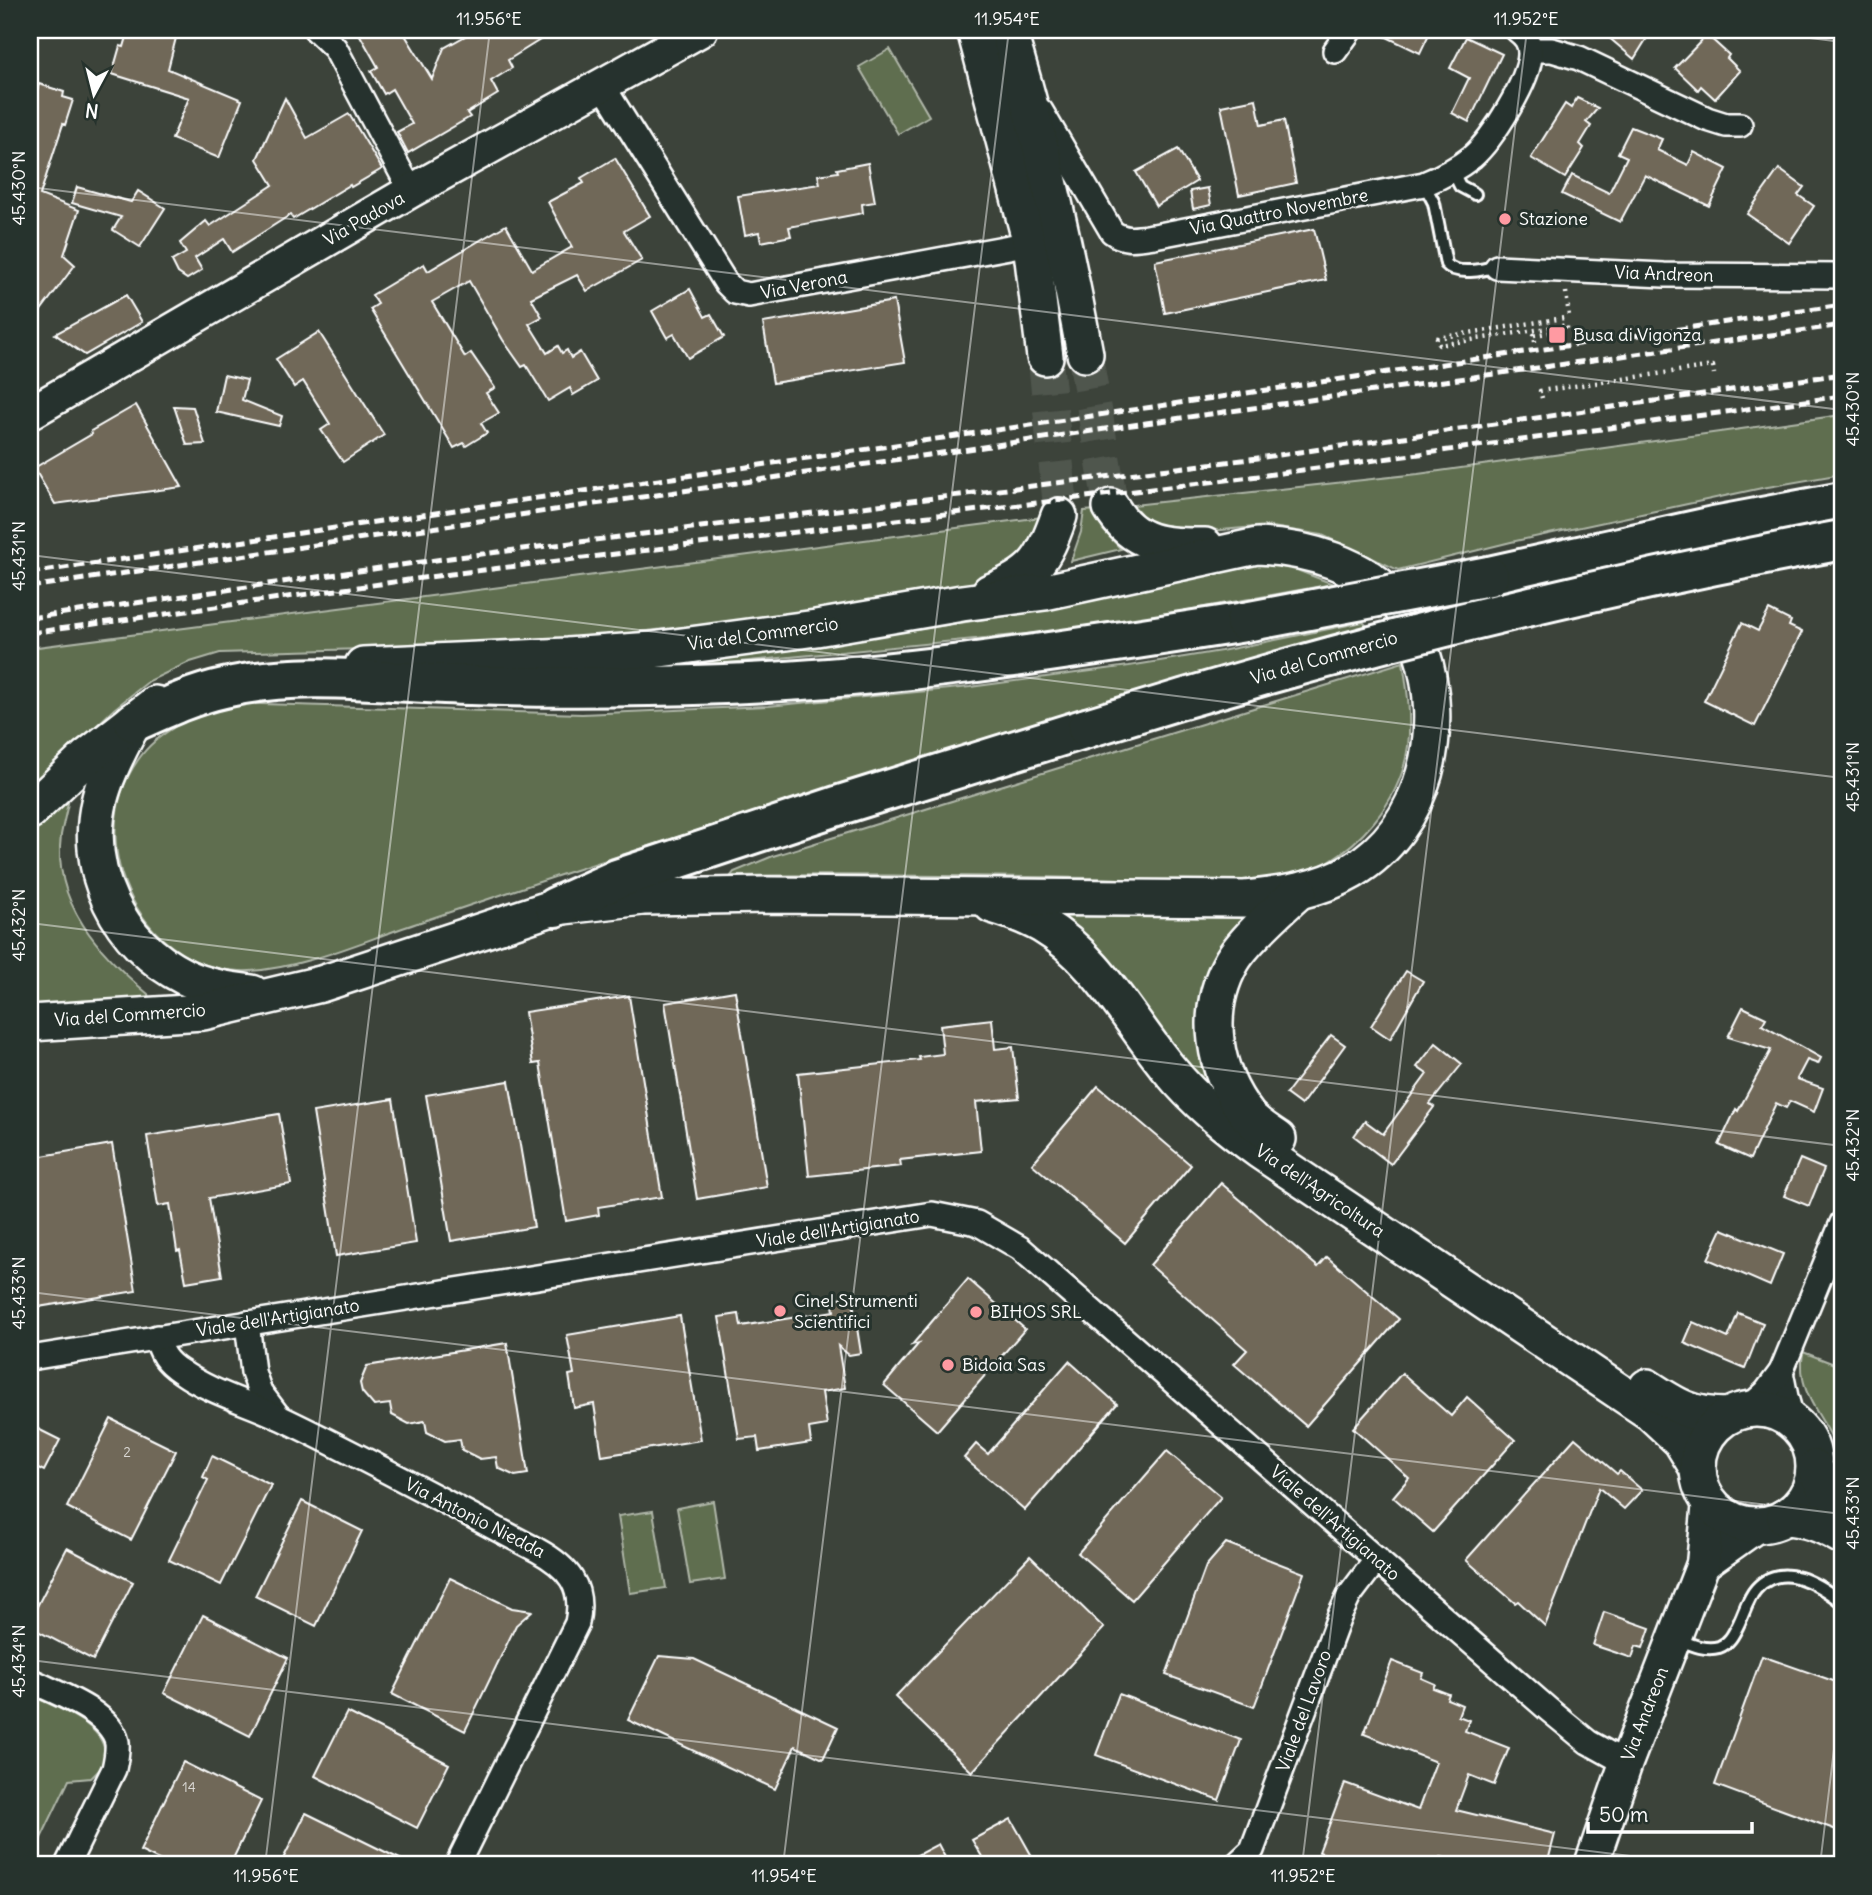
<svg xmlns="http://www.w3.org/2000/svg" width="1872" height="1895" viewBox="0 0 1872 1895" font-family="Delius,sans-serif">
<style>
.green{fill:#5f6e50;stroke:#afb6a8;stroke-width:2}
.building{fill:#706858;stroke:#fff;stroke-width:2}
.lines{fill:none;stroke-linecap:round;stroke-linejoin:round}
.primary-tunnel{stroke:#50564e;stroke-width:35;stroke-dasharray:35 18;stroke-linecap:butt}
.lane-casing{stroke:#fff;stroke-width:16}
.street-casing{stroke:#fff;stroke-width:28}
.secondary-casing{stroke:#fff;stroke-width:37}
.primary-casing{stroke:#fff;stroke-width:40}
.highway-casing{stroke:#fff;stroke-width:44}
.path{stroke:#fff;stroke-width:4.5;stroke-dasharray:2 5;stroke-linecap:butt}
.lane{stroke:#26332d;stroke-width:10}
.street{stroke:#26332d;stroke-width:23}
.secondary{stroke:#26332d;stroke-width:32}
.primary{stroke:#26332d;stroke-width:35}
.highway{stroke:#26332d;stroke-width:38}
.rail{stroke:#fff;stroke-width:5;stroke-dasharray:10 5;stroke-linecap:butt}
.highway-bridge-casing{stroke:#fff;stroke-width:44;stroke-linecap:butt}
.highway-bridge{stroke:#26332d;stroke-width:38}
.ticks{fill:none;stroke:#fff;stroke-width:2;stroke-opacity:0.45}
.poi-dot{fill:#ff9aa2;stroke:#26332d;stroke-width:2.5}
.labels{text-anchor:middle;stroke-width:6;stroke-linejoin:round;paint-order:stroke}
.number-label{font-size:14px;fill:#dbd9d5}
.street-label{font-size:18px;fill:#fff;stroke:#26332d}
.poi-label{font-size:18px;fill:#fff;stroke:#26332d;text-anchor:start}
.neatline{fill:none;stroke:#fff;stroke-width:2.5}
.ticks-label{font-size:18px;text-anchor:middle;fill:#fff}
</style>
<rect width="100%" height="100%" fill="#3c433a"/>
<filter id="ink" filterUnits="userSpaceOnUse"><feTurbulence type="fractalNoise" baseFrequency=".0143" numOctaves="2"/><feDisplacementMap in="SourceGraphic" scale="14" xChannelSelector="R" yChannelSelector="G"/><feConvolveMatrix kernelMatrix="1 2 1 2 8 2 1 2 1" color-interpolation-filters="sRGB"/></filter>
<g filter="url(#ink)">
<g class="green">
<path d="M890 49 929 116 898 134 859 67Z"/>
<path d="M1842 415V474L1762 488 1511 542 1398 570 1322 535 1266 526 1177 534 1149 523 1133 505 1418 474Z"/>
<path d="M1096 510 1103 530 1121 549 1071 561 1081 532 1084 511Z"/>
<path d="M1050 516 1038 544 989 580 924 593 737 621 593 637 400 648 220 653 187 663 149 681 114 709 30 789V648Z"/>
<path d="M1264 564 1297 570 1333 584 1087 628 718 664 645 668 843 641 992 618 1060 601 1238 565Z"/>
<path d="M1363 622 1368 627C1110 702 853 780 597 863 529 885 462 908 394 931 349 947 299 968 250 971 145 976 78 845 138 760 159 729 196 715 231 703L582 714 768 706 970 687 1129 666 1221 651Z"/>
<path d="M1403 662C1413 724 1416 771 1374 822 1361 838 1343 853 1326 863 1274 892 1152 879 1090 878 970 876 850 874 731 876L734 872 773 856Z"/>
<path d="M68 803C66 813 63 824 61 835 52 903 100 954 148 994L149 999 30 1006V835L60 804Z"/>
<path d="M1065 916 1244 917V923L1198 1026 1200 1051 1207 1074 1224 1108 1056 917Z"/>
<path d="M1803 1352 1842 1367V1464C1831 1419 1795 1401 1803 1352Z"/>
<path d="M713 1501 725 1579 690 1584 677 1508Z"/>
<path d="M653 1511 666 1588 630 1593 618 1516Z"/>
<path d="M30 1695C54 1707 119 1728 102 1766 100 1770 94 1775 91 1778L69 1780 30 1861Z"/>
</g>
<g class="building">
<path d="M129 30H178L168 69 242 100 219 158 172 139 189 98 112 74 120 46 124 47Z"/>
<path d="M357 30H402L432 79 444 48 467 35 464 30H556L508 60 512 68 491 81 498 94 467 113 470 117 408 153 397 132 412 124 392 89 384 94 371 71 378 67Z"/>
<path d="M1372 30H1431L1420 53Z"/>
<path d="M1600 30H1652L1634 59Z"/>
<path d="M1707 35 1729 55 1727 58 1740 71 1715 99 1701 86 1698 90 1675 68Z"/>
<path d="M1466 37 1502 54 1469 122 1452 113 1469 78 1450 68Z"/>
<path d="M39 84 64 92 63 97 73 100 65 125 63 124 40 195 79 210 64 255 75 265 30 325V113Z"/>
<path d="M285 98 307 138 349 114 382 169 351 187 350 185 293 219 290 215 232 252 224 239 195 258 202 270 187 279 178 273 172 261 186 253 180 243 206 221 210 226 273 185 257 159Z"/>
<path d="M1577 98 1598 108 1586 122 1591 126 1580 144 1584 148 1565 178 1531 158 1565 104 1571 108Z"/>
<path d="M1256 99 1261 125 1284 120 1296 183 1239 195 1221 106Z"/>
<path d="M1631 127 1662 139 1657 150 1688 165 1694 152 1727 169 1709 206 1645 175 1620 222 1562 194 1572 175 1609 193 1627 157 1618 153Z"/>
<path d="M1178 149 1197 181 1156 206 1136 172Z"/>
<path d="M615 158 650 216 624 231 642 260 587 291 577 275 531 298 542 317 529 324 547 353 558 346 562 353 567 350 571 358 580 352 597 381 573 395 570 388 548 401 526 365 522 367 503 340 469 281 432 302 465 357 471 353 495 388 486 393 499 413 481 423 487 433 466 446 464 443 454 448 370 309 378 304 372 295 424 264 428 271 506 225 532 270 572 247 548 202 584 183 581 178Z"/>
<path d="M868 163 875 202 862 204 863 213 789 227 791 236 761 242 759 232 745 235 738 196 820 184 818 175 838 172 837 169Z"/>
<path d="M1779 169 1804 187 1798 195 1814 206 1789 243 1747 214Z"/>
<path d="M77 187 131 202 138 191 165 208 140 247 113 230 121 217 72 203Z"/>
<path d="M1208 188 1211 205 1193 209 1190 191Z"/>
<path d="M1314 229 1326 280 1165 313 1155 261Z"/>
<path d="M690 289 705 317 711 314 724 337 688 358 674 334 667 338 652 311Z"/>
<path d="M126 295 142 322 85 355 55 334Z"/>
<path d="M894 301 905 362 773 383 763 323Z"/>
<path d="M319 332 384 435 343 462 321 430 330 424 303 381 294 387 276 359Z"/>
<path d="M224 375 247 380 242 400 282 416 279 426 216 412Z"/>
<path d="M136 405 182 487 55 504 34 468 92 434 91 431Z"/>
<path d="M174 406 193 407 205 444 187 445Z"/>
<path d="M1769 610 1791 621 1789 626 1802 632 1755 726 1704 701 1742 623 1758 631Z"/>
<path d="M1406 971 1423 981 1390 1039 1371 1026Z"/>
<path d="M735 991 767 1187 697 1199 665 1003Z"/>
<path d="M629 996 662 1197 598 1207 599 1215 566 1221 540 1063 533 1064 525 1012Z"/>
<path d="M1743 1007 1766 1018 1762 1025 1821 1058 1818 1064 1807 1060 1797 1079 1823 1088 1814 1112 1790 1101 1786 1108 1776 1103 1750 1159 1719 1145 1736 1109 1738 1111 1771 1050 1728 1037Z"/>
<path d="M992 1019 995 1049 1013 1047 1019 1098 976 1102 981 1151 900 1160 901 1166 809 1176 798 1073 920 1060 919 1057 943 1054 940 1025Z"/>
<path d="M1331 1035 1345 1045 1301 1105 1286 1094Z"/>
<path d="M1436 1043 1462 1064 1430 1104 1434 1107 1391 1164 1354 1136 1365 1121 1383 1134 1427 1074 1417 1067Z"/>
<path d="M509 1081 534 1227 451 1241 426 1095Z"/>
<path d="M1098 1086 1191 1165 1125 1243 1032 1164Z"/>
<path d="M393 1099 416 1243 336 1256 313 1112Z"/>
<path d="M279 1114 291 1184 209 1198 222 1276 186 1282 180 1250 177 1251 170 1204 158 1206 147 1136Z"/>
<path d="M112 1144 136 1291 38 1307 30 1259V1158Z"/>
<path d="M1800 1159 1824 1169 1809 1206 1784 1196Z"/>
<path d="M1221 1183 1318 1267 1327 1257 1399 1319 1306 1426 1234 1364 1247 1350 1150 1265Z"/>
<path d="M1722 1229 1783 1254 1770 1286 1708 1259Z"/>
<path d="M968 1279 1025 1329 937 1431 884 1385 919 1343 912 1345Z"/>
<path d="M852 1296 861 1353 849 1355 838 1346 845 1388 822 1392 827 1425 809 1428 811 1443 759 1451 757 1437 739 1439 719 1317 739 1314 741 1326 834 1311 832 1299Z"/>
<path d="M1738 1313 1763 1323 1745 1369 1684 1343 1693 1322 1728 1338Z"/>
<path d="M680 1316 701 1440 602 1456 594 1404 574 1408 569 1375 574 1374 567 1335Z"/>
<path d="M507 1343 528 1474 515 1476 498 1468 496 1457 480 1459 462 1450 460 1439 445 1441 427 1432 425 1421 409 1424 392 1415 390 1404 374 1406 362 1392 360 1383 367 1366Z"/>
<path d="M1069 1361 1117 1404 1025 1510 964 1458 976 1444 988 1454Z"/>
<path d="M1402 1373 1451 1416 1467 1397 1515 1440 1433 1532 1393 1497 1409 1478 1353 1428Z"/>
<path d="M111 1419 176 1451 131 1540 67 1507Z"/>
<path d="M30 1425 60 1440 44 1471 30 1464Z"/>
<path d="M1575 1438 1617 1474 1620 1471 1642 1490 1624 1509 1599 1488 1545 1626 1518 1601 1515 1603 1466 1560Z"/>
<path d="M1167 1451 1221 1497 1132 1600 1078 1553Z"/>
<path d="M212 1456 271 1485 221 1585 169 1560 208 1480 203 1477Z"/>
<path d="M302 1501 362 1531 316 1626 255 1596Z"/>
<path d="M1226 1543 1304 1573 1254 1707 1166 1675 1206 1566Z"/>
<path d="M67 1548 133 1582 93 1660 30 1627V1620Z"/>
<path d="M1030 1556 1104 1628 972 1772 895 1697Z"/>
<path d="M450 1578 512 1608 532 1611 516 1625 465 1731 392 1694Z"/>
<path d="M1604 1612 1650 1628 1643 1648 1636 1646 1632 1658 1593 1645Z"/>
<path d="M203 1615 288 1658 250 1736 164 1693Z"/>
<path d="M659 1656 694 1659 838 1727 823 1759 795 1746 775 1789 628 1720Z"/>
<path d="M1762 1656 1842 1684V1832L1715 1785Z"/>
<path d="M1392 1661 1423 1673 1421 1678 1435 1684 1433 1688 1449 1694 1447 1699 1462 1705 1458 1716 1469 1720 1465 1731 1509 1748 1494 1785 1469 1775 1456 1810 1555 1834 1547 1865H1473L1441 1857 1438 1865H1356L1319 1852 1345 1783 1418 1810 1436 1762 1364 1734Z"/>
<path d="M1119 1694 1241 1740 1219 1800 1096 1755Z"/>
<path d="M347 1712 449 1764 417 1828 315 1776Z"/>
<path d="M183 1762 261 1801 230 1865H169L140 1851Z"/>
<path d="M306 1813 412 1865H280Z"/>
<path d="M1011 1819 1019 1833 1037 1865H987L972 1840Z"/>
<path d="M938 1844 949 1865H898Z"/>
</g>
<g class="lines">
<g class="primary-tunnel">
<path d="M1085 354 1111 507"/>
<path d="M1045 357 1060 501 1059 516"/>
</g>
<defs>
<g id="lane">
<path d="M1452 170 1460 186 1475 194"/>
<path d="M1424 184 1434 203 1446 264C1456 276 1484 270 1497 266"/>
<path d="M1677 1639C1690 1644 1704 1651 1719 1647 1730 1643 1734 1633 1739 1623 1744 1613 1748 1598 1756 1589 1782 1560 1818 1584 1842 1602"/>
</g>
<g id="street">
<path d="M316 30 335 48 411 191"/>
<path d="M1530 50H1552L1579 58 1707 119 1726 125H1740"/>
<path d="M1335 51 1350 30"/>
<path d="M603 86 726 283 735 292 749 295 1031 243"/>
<path d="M1041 111 1112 232C1125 242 1139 238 1154 236L1424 184C1441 177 1458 168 1472 157 1492 140 1531 78 1530 53 1530 42 1525 36 1517 30"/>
<path d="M1497 267 1664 275 1842 276"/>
<path d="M247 1323 253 1372 260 1392 279 1417"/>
<path d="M157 1337C160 1353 166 1362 180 1371 211 1393 247 1402 281 1418 367 1459 452 1506 537 1550 568 1567 585 1586 577 1623L457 1865"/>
<path d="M30 1358 932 1214 977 1223 1020 1248 1549 1710 1588 1742 1626 1763"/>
<path d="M1781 1372 1786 1397 1794 1424"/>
<path d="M1746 1410 1766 1392 1781 1372 1842 1223"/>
<path d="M30 1680C55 1693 110 1711 117 1742 118 1751 116 1760 114 1769L67 1865"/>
<path d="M1236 1865 1252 1850 1339 1617 1349 1596 1377 1559"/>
</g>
<g id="secondary">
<path d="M30 413 411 191 701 30"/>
<path d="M1703 1564 1758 1525"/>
<path d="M1591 1865 1626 1763 1703 1564 1709 1501"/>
</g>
<g id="primary">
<path d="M975 30 1031 243 1045 357"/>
<path d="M1008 30C1041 137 1065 244 1085 354"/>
<path d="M1111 507C1133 545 1164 547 1205 546"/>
<path d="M990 592C1035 575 1044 559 1059 516"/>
<path d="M130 729C118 751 106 774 100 798 82 870 118 944 185 977 206 987 229 990 252 993"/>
<path d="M30 811 87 757 155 704"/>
<path d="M992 905C1009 910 1026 916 1042 925 1097 957 1129 1021 1169 1069 1195 1101 1226 1126 1260 1151L1651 1413 1681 1441 1697 1467"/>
<path d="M30 1023 203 1012 321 984 555 907 643 897 768 895 1245 899C1281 895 1320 890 1352 871 1427 827 1447 728 1421 650 1415 633 1409 615 1397 602 1362 564 1308 548 1257 546L1045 592 962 603 816 628 653 650 567 656 363 665"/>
<path d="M1278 1139C1268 1132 1256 1125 1248 1116 1213 1071 1203 1012 1232 961 1245 939 1280 908 1299 891"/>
<path d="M1647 1387C1676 1406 1691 1416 1727 1416"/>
<circle cx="1756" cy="1467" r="58"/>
<path d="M1815 1468 1825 1488 1842 1505"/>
<path d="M1785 1517C1807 1518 1823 1525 1842 1536"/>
</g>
<g id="highway">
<path d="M1489 576 1714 526 1842 502"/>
<path d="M134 722C163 709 192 695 224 688 304 669 390 683 471 685 555 688 640 687 725 684 899 678 1072 649 1245 622"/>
<path d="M555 907 617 879 843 804 1087 728"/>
</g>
</defs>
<use href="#lane" class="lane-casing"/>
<use href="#street" class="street-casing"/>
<use href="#secondary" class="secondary-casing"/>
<use href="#primary" class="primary-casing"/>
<use href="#highway" class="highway-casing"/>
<g class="path">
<path d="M1566 292 1569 316"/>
<path d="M1535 342 1534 335 1567 330V325L1439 345 1437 338 1564 318"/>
<path d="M1542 398 1540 391 1713 366 1714 374"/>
<path d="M1816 1422 1828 1445"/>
</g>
<use href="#lane" class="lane"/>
<use href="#street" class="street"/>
<use href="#secondary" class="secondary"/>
<use href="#primary" class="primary"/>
<use href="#highway" class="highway"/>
<g class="rail">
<path d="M30 573 1842 305"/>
<path d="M30 587 1146 423 1842 325"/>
<path d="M30 618 450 558 1258 458 1842 374"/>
<path d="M30 633 451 574 1259 476 1842 396"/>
</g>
<defs>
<g id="highway-bridge">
<path d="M1245 622 1489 576"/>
<path d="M1087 728C1336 650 1585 588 1842 540"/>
</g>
</defs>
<use href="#highway-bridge" class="highway-bridge-casing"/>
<use href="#highway-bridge" class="highway-bridge"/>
</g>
</g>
<path class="ticks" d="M1745 30 1842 42M30 187 1842 410M30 555 1842 778M30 923 1842 1146M30 1292 1842 1514M30 1660 1704 1865M265 1865 490 30M783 1865 1009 30M1302 1865 1527 30M1820 1865 1842 1683"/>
<g class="poi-dot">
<circle cx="1505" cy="219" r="7"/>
<rect x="1548" y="326" width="18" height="18" rx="3.5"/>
<circle cx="780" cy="1311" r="7"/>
<circle cx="976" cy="1312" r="7"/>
<circle cx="948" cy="1365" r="7"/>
</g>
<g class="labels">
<g class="number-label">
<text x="127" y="1457">2</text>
<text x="189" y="1792">14</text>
</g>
<g class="street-label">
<text transform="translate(1279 212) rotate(-11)" y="6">Via Quattro Novembre</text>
<text transform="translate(364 219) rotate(-30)" y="6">Via Padova</text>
<text transform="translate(1664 274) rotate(2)" y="6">Via Andreon</text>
<text transform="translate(804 285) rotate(-11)" y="6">Via Verona</text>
<text transform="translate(763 634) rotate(-8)" y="6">Via del Commercio</text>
<text transform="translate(1324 658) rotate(-16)" y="6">Via del Commercio</text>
<text transform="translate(130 1015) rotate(-4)" y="6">Via del Commercio</text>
<text transform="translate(1320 1191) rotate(34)" y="6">Via dell'Agricoltura</text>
<text transform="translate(838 1229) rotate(-9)" y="6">Viale dell'Artigianato</text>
<text transform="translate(278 1318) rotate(-9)" y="6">Viale dell'Artigianato</text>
<text transform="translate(475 1518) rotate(27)" y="6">Via Antonio Niedda</text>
<text transform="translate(1335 1523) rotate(41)" y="6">Viale dell'Artigianato</text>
<text transform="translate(1304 1711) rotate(-70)" y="6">Viale del Lavoro</text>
<text transform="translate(1645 1714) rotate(-69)" y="6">Via Andreon</text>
</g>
<g class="poi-label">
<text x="1519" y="225">Stazione</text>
<text x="1573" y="341">Busa di Vigonza</text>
<text x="794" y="1307">Cinel Strumenti<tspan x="794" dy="21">Scientifici</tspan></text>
<text x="990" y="1318">BIHOS SRL</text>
<text x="962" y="1371">Bidoia Sas</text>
</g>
</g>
<rect width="1872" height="1895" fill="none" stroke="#26332d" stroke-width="77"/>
<g transform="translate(94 94) rotate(187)" stroke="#26332d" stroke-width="5" paint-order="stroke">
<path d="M0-5L12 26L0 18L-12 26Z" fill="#ffffff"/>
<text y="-10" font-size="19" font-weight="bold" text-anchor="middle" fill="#ffffff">N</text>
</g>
<path d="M1588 1822v10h164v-10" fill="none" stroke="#ffffff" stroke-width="3.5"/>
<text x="1599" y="1822" font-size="21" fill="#ffffff" stroke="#26332d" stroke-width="5" paint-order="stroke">50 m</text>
<rect x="38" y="38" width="1796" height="1818" class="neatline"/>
<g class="ticks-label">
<text x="489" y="25">11.956°E</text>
<text x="1007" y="25">11.954°E</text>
<text x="1526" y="25">11.952°E</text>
<text transform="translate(19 188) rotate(-90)" y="6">45.430°N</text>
<text transform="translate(1853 409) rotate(-90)" y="6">45.430°N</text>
<text transform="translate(19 556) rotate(-90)" y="6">45.431°N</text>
<text transform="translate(1853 777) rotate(-90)" y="6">45.431°N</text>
<text transform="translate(19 925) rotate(-90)" y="6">45.432°N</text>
<text transform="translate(1853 1145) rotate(-90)" y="6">45.432°N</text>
<text transform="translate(19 1293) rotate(-90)" y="6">45.433°N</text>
<text transform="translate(1853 1513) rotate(-90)" y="6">45.433°N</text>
<text transform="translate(19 1661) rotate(-90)" y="6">45.434°N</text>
<text x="266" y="1882">11.956°E</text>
<text x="784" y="1882">11.954°E</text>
<text x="1303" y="1882">11.952°E</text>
</g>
</svg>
